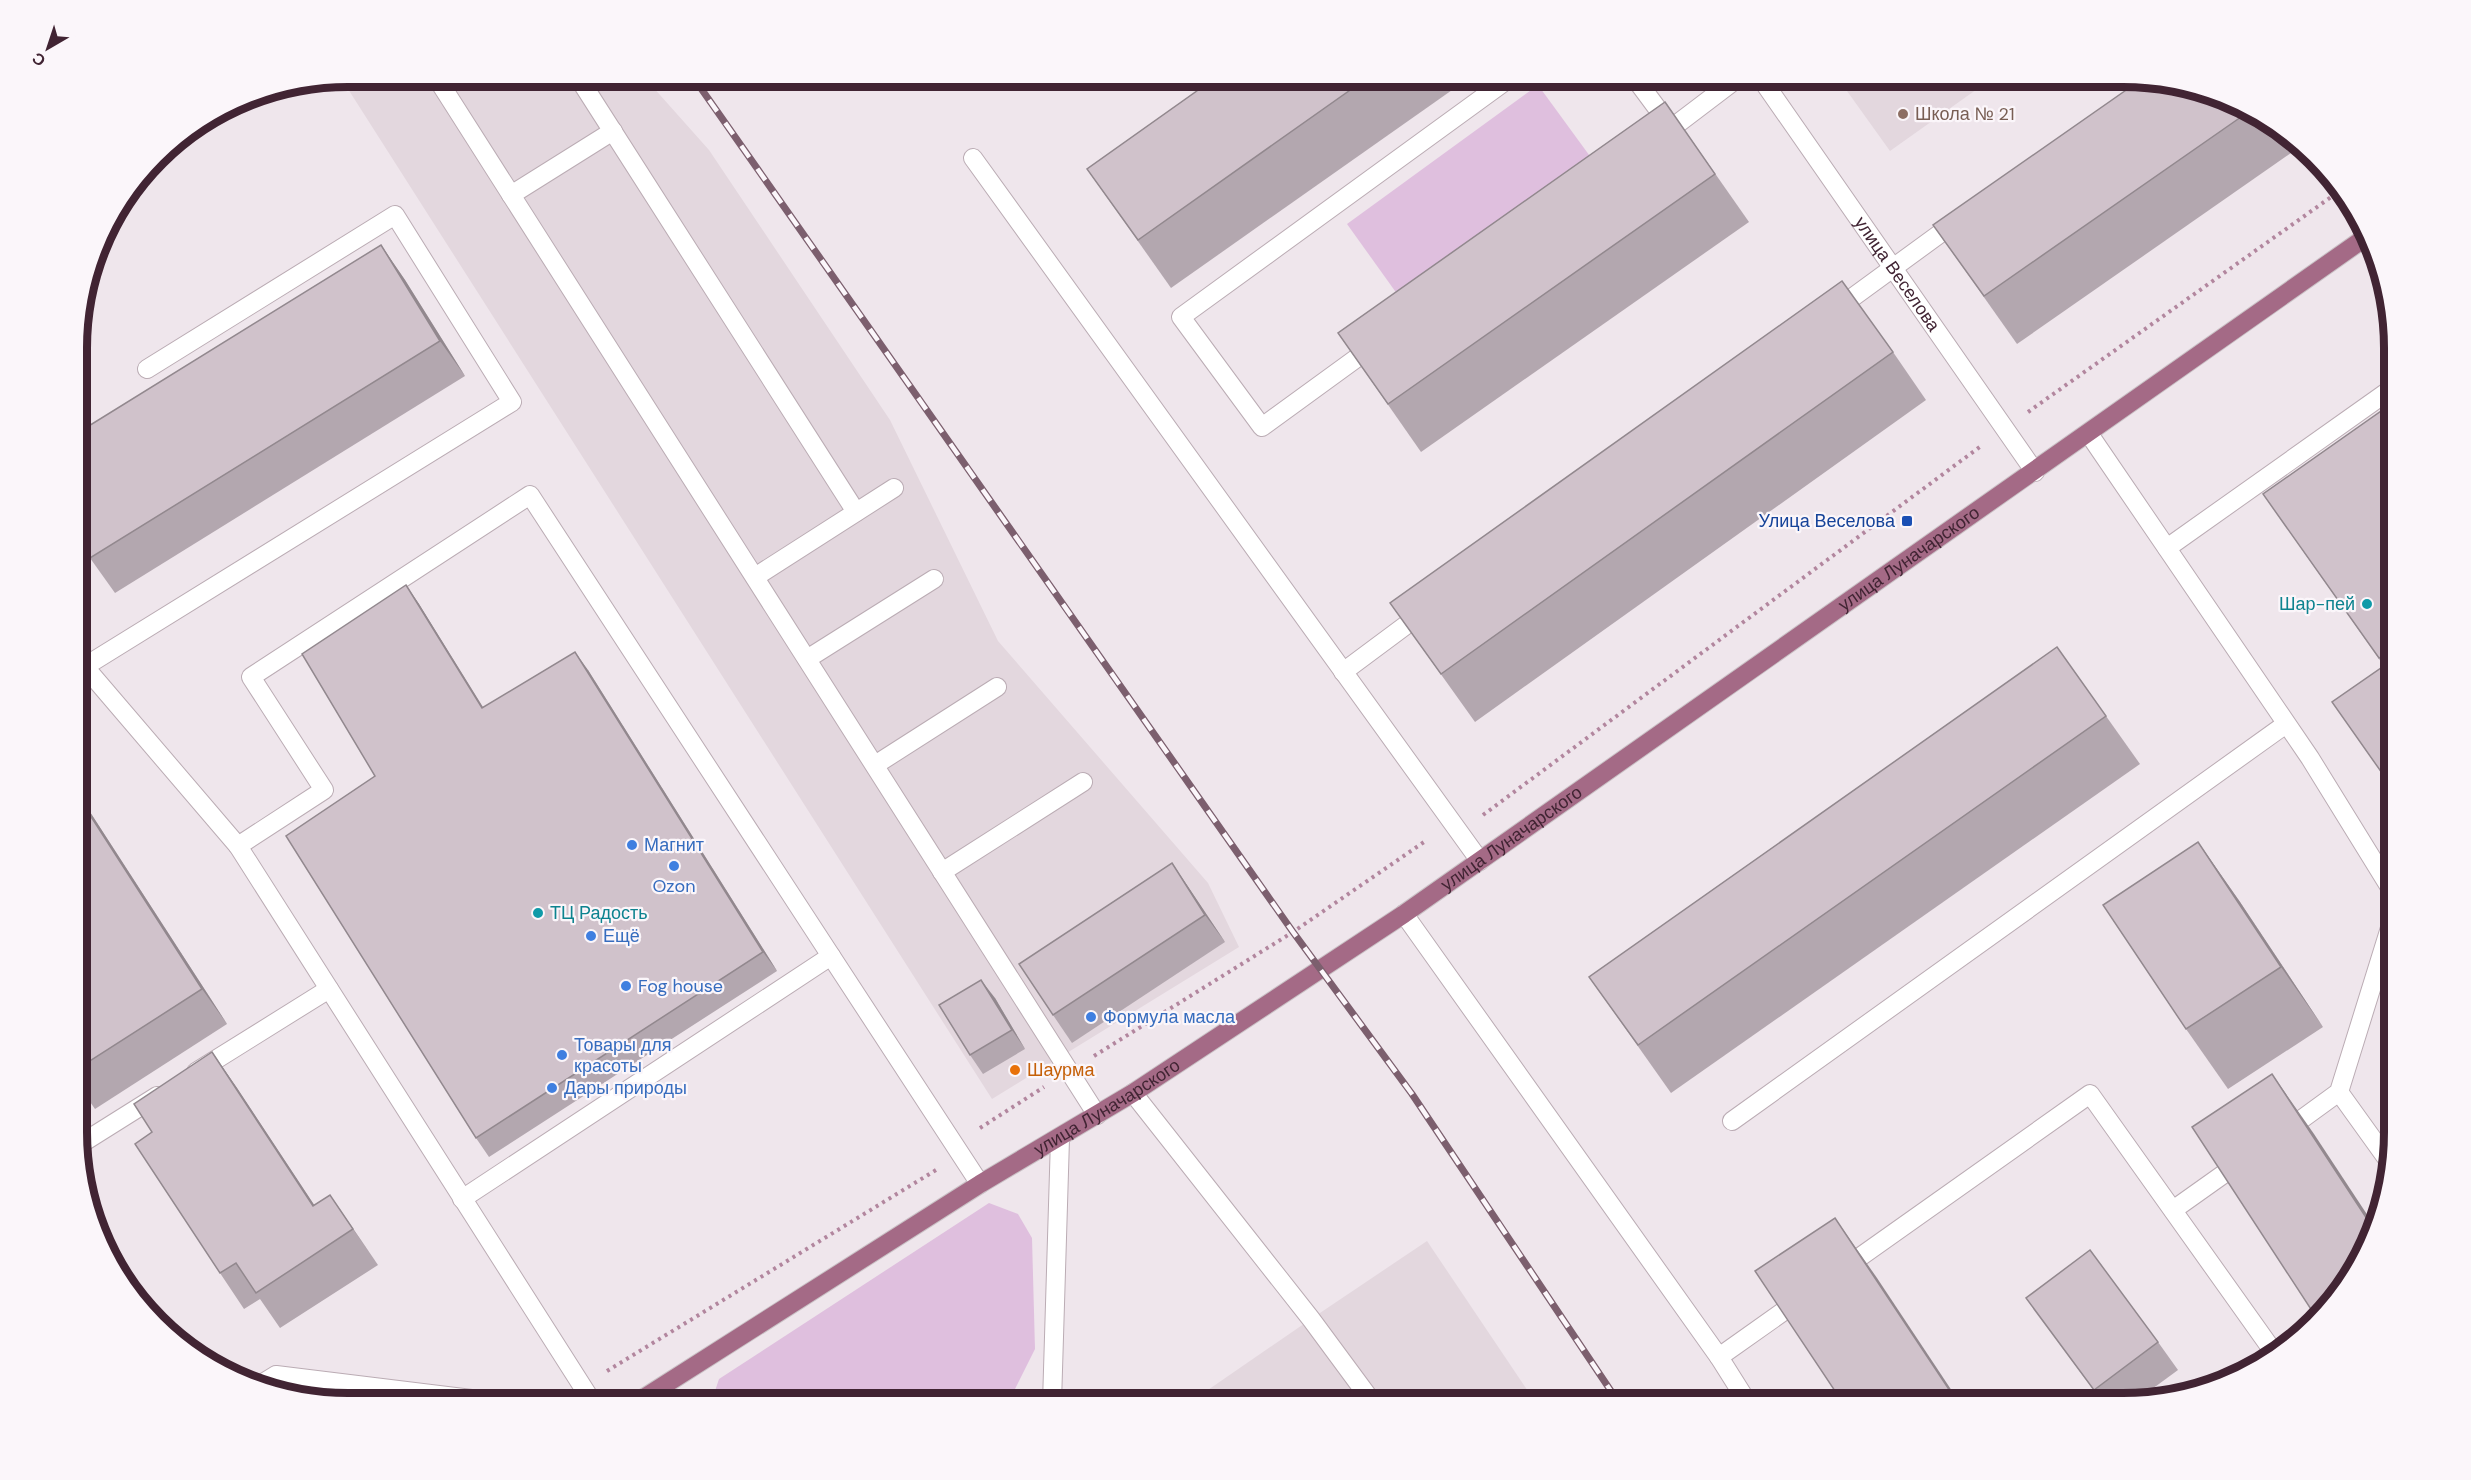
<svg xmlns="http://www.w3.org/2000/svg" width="2471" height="1480" viewBox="0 0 2471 1480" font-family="'DM Sans',sans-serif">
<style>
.built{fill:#e3d7de}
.green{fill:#dfbfde}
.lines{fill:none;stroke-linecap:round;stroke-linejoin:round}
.minor-casing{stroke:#bbacb4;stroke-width:20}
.major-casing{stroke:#cac2c6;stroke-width:20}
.path{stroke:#b2869e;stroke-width:4;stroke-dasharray:3 4.5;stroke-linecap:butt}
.minor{stroke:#fff;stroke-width:18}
.major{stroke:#a46a86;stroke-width:18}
.rail-casing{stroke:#7c5f6e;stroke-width:7}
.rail{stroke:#fbf6fa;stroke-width:4.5;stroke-dasharray:14;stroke-linecap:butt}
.wall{fill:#b3a7af}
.shaded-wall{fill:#92888e}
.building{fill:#d0c2cb;stroke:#92888e;stroke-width:1.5}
.education-dot{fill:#8d6e63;stroke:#fbf6fa;stroke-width:2}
.transit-dot{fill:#1a4fb4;stroke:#fbf6fa;stroke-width:2}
.culture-dot{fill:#0f9aa8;stroke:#fbf6fa;stroke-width:2}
.shop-dot{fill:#3f7fe0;stroke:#fbf6fa;stroke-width:2}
.food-dot{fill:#e8710a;stroke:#fbf6fa;stroke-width:2}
.labels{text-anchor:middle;stroke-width:4.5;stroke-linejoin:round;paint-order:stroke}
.education-label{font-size:18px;fill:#785e54;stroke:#fbf6fa;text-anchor:start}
.street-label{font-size:18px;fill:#412433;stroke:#fbf6fa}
.transit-label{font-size:18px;fill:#164399;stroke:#fbf6fa;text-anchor:end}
.culture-label{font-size:18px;fill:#0d838f;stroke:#fbf6fa;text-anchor:end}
.shop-label{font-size:18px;fill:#366cbe;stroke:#fbf6fa;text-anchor:start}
.food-label{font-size:18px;fill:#c56008;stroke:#fbf6fa;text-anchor:start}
.rim{fill:none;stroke:#412433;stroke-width:8}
</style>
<rect width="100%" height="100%" fill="#efe6ec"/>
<g class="built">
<path d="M348 77H644L709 150 890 420 998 641 1208 883 1239 947 992 1099 341 78Z"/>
<path d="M1837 77H1994L1890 151Z"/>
<path d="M1427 1241 1536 1403H1189L1311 1319Z"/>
</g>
<g class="green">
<path d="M1538 85 1592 159 1400 298 1347 224Z"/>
<path d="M989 1203 1018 1214 1032 1238 1035 1349 1012 1395 1001 1403H711L719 1379Z"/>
</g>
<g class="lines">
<defs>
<g id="minor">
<path d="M436 77 1097 1115"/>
<path d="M578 77 856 512"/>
<path d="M1634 77 1671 127"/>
<path id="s1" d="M1760 77 2035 472"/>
<path d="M1660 137 1739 77"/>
<path d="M973 158 1480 861"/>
<path d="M511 195 613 131"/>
<path d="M1834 311 1960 219"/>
<path d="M1376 344 1262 427 1181 317 1511 77"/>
<path d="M2089 434 2310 758 2394 894"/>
<path d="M2167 548 2394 387"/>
<path d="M755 577 894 488"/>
<path d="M807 659 934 579"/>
<path d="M79 660 238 846 593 1403"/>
<path d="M84 667 512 402 395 215 147 369"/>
<path d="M1343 672 1425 611"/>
<path d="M875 765 997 687"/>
<path d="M238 846 324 790 251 677 530 495 831 956"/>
<path d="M942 872 1083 782"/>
<path d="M1404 914 1719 1357 1801 1299"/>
<path d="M196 1072 329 989"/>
<path d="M2339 1092 2390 1163"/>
<path d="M1133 1093 1311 1319 1373 1403"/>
<path d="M1732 1121 2286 724"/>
<path d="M2284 1132 2339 1092 2394 915"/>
<path d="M79 1145 157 1096"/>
<path d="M462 1199 831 956 980 1184"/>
<path d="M2173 1210 2242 1161"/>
<path d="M1843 1269 2090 1094 2275 1354"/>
<path d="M1719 1357 1748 1403"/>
<path d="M258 1386 276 1375 504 1403"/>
<path d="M1052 1403 1060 1139"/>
</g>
<g id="major">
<path id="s2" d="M636 1403 980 1184 1133 1093 1404 914 2366 237"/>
</g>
</defs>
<use href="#minor" class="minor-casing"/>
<use href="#major" class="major-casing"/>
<g class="path">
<path d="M2028 412 2341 190"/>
<path d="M1483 815 1981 446"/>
<path d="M1094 1056 1293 932 1427 840"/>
<path d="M980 1128 1044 1087"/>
<path d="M607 1371 936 1170"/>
</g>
<use href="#minor" class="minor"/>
<use href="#major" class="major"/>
<defs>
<path id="rail" d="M693 77 1293 932 1412 1094 1619 1403"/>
</defs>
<use href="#rail" class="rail-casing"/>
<use href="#rail" class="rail"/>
</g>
<g class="wall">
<path d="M1218 76H1472L1171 288 1087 169Z"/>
<path d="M2193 86 2259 113 2301 146 2017 344 1933 225Z"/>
<path d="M1665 102 1749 222 1421 452 1338 333Z"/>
<path d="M381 245 405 280 465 376 115 593 90 558Z"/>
<path d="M1893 352 1926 400 1475 722 1390 603Z"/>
<path d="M2394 402V790L2332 702 2384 666 2263 494Z"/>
<path d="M406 585 419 604 483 707 588 670 777 971 489 1157 476 1138Z"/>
<path d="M2057 647 2140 764 1671 1093 1589 977Z"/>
<path d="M79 795 227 1024 95 1109 79 1086Z"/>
<path d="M2198 842 2240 902 2323 1027 2228 1089 2186 1029Z"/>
<path d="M1172 863 1225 942 1072 1043 1053 1015Z"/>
<path d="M995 998 1025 1049 983 1074 970 1055Z"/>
<path d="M212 1052 237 1088 314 1205 330 1195 378 1265 280 1328 260 1299 244 1309 220 1273 152 1132Z"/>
<path d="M2026 1298 2158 1342 2178 1370 2133 1403H2103Z"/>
</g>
<g class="shaded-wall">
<path d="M381 245 405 280 465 376 440 341Z"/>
<path d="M406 585 419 604 495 727 482 708Z"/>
<path d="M575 652 588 670 777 971 763 952Z"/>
<path d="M79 795 227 1024 202 989 79 798Z"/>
<path d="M2198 842 2240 902 2323 1027 2281 967Z"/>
<path d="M1172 863 1191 891 1225 942 1205 915Z"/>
<path d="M981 980 995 998 1025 1049 1012 1030Z"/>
<path d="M212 1052 237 1088 338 1241 313 1206Z"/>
<path d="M2272 1074 2314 1134 2372 1222 2371 1225Z"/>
<path d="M330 1195 378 1265 353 1229Z"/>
<path d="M1835 1218 1877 1278 1960 1403H1958Z"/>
</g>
<g class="building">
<path d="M1218 76H1370L1138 240 1087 169Z"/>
<path d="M2142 79 2193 86 2251 110 1984 296 1933 225Z"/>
<path d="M1665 102 1715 174 1388 404 1338 333Z"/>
<path d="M381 245 440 341 90 558 79 540V432Z"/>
<path d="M1842 281 1893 352 1441 674 1390 603Z"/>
<path d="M2394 402V648L2379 658 2263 494Z"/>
<path d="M406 585 482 708 575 652 763 952 476 1138 286 836 375 776 302 654Z"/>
<path d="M2057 647 2106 716 1638 1045 1589 977Z"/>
<path d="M2394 659V765L2382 773 2332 702Z"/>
<path d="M79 798 202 989 79 1068Z"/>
<path d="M2198 842 2281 967 2186 1029 2103 905Z"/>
<path d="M1172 863 1205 915 1053 1015 1019 964Z"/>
<path d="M981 980 1012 1030 970 1055 939 1005Z"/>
<path d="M212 1052 313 1206 330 1195 353 1229 256 1293 236 1263 220 1273 135 1144 152 1132 134 1104Z"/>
<path d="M2272 1074 2371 1225 2358 1268 2318 1320 2192 1127Z"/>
<path d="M1835 1218 1958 1403H1843L1755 1271Z"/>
<path d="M2090 1250 2158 1342 2094 1390 2026 1298Z"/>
</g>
<circle class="education-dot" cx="1903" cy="114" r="6"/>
<rect class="transit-dot" x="1901" y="515" width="12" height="12" rx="3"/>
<g class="culture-dot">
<circle cx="2367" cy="604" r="6"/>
<circle cx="538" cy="913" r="6"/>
</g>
<g class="shop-dot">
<circle cx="632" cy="845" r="6"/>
<circle cx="674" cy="866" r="6"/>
<circle cx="591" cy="936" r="6"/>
<circle cx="626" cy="986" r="6"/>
<circle cx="1091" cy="1017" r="6"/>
<circle cx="562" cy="1055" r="6"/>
<circle cx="552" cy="1088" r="6"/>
</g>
<circle class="food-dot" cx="1015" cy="1070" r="6"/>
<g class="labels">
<g class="education-label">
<text x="1915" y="120">Школа № 21</text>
</g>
<g class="street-label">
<text dy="6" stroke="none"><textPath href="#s1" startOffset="240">улица Веселова</textPath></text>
<text dy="6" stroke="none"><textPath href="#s2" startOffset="1528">улица Луначарского</textPath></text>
<text dy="6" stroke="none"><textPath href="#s2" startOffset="1042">улица Луначарского</textPath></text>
<text dy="6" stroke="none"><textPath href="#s2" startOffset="556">улица Луначарского</textPath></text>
</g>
<g class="transit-label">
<text x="1895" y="527">Улица Веселова</text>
</g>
<g class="culture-label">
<text x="2355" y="610">Шар-пей</text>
<text x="550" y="919" text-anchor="start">ТЦ Радость</text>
</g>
<g class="shop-label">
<text x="644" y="851">Магнит</text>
<text x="674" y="892" text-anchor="middle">Ozon</text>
<text x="603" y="942">Ещё</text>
<text x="638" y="992">Fog house</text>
<text x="1103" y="1023">Формула масла</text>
<text x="574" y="1051">Товары для<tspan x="574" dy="21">красоты</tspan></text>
<text x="564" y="1094">Дары природы</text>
</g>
<g class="food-label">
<text x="1027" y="1076">Шаурма</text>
</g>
</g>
<path d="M0 0H2471V1480H0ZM348 87H2123A261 261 0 0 1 2384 348V1132A261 261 0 0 1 2123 1393H348A261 261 0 0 1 87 1132V348A261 261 0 0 1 348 87Z" fill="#fbf6fa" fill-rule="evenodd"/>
<path class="rim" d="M348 87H2123A261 261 0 0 1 2384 348V1132A261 261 0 0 1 2123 1393H348A261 261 0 0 1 87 1132V348A261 261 0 0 1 348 87Z"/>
<g transform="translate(48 48) rotate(219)" stroke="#fbf6fa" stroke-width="4.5" paint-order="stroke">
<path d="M0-4.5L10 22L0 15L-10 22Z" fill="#412433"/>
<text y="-9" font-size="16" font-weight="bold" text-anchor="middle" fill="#412433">С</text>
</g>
</svg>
